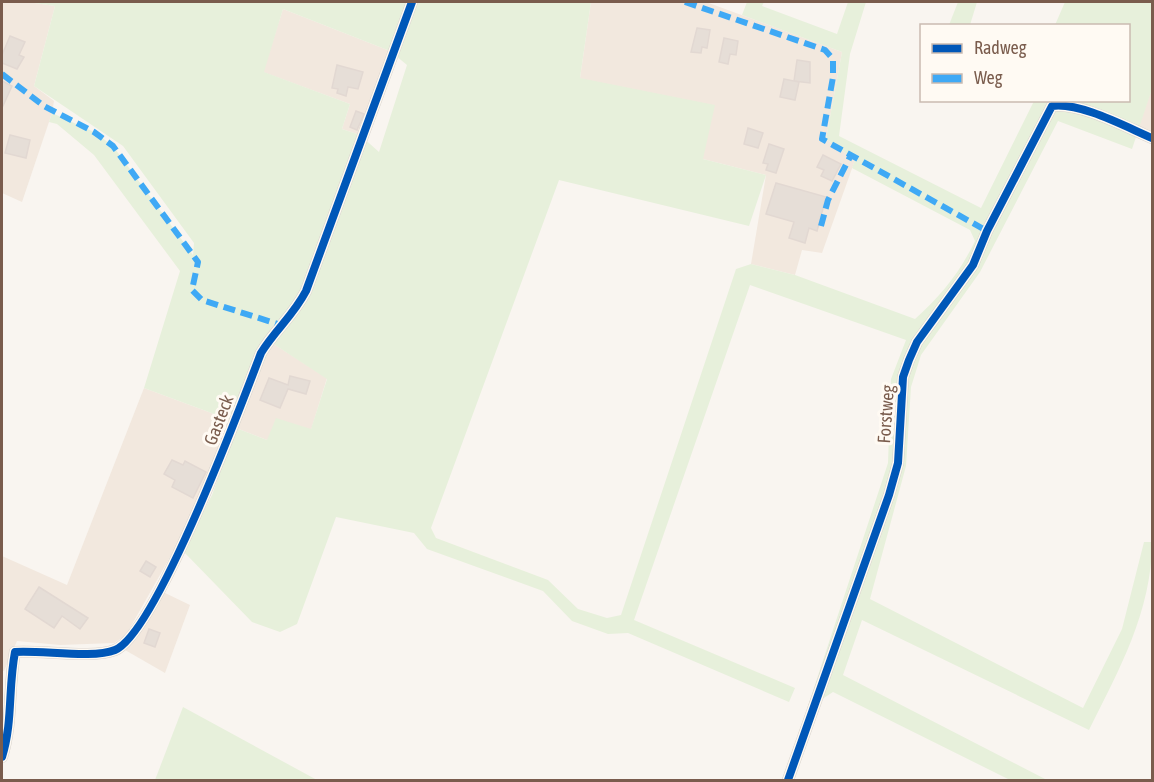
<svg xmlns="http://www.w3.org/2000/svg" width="1154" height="782" viewBox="0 0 1154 782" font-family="'Asap Condensed',sans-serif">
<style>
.residential{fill:#f2e8de}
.green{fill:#e7f0db;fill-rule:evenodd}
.building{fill:#e6ded7;stroke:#e2d8d2;stroke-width:1.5}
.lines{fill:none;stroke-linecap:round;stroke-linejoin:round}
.minor-casing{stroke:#d7d1cb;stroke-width:12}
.minor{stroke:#fefefd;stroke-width:9}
.quiet{stroke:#3fa9f5;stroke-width:6;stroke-dasharray:12 6;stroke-linecap:butt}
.cycleway-casing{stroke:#fffaf3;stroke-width:11}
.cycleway{stroke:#0057b8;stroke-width:8}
.labels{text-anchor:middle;stroke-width:6;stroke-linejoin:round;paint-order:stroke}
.street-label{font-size:18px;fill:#7a5c4d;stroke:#fffaf3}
</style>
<rect width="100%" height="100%" fill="#f9f5f0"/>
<g class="residential">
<path d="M2 2H28L55 6 34 86 54 101 52 113 22 202 2 193Z"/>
<path d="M591 2H706L842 52 826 139 855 160 822 253 802 250 795 275 751 264 766 175 703 159 580 78Z"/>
<path d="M283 9 390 51 360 135 342 129 350 104 263 72Z"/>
<path d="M1152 88V133L1138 128Z"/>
<path d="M272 343 327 378 311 430 267 440 236 428Z"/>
<path d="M144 388 233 421 208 490 126 635 114 643 60 645 17 641 4 671 2 670V556L67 585Z"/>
<path d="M163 592 190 605 165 673 125 650 134 641Z"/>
</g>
<g class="green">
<path d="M28 2H591L580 78 715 105 703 159 766 175 749 226 559 180 431 528 436 538 548 580 578 609 607 618 621 615 736 269 751 264 795 275 915 319C941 296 960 272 975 241L970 230 852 168 855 160 826 139 842 52 742 15 747 2H764L762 6 837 34 848 2H866L850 54 839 136 981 208 1034 101 1128 100V26L1055 25 1065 2H1152V89L1132 149 1058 121 980 272 921 355 911 387 906 466 870 599 1083 708 1122 629 1144 542H1152C1152 611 1119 670 1089 730L862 620 843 675 1047 780H1010L833 692 807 709 888 463 891 379 906 340 750 285 634 620 795 688 789 702 628 633 608 634 572 621 543 591 427 549 414 533 336 517 297 624 280 632 252 622 183 551 212 495 236 427 233 421 144 388 180 271 94 155 57 124 49 122 52 113 94 132 113 146 193 255 194 243 123 146 34 86 55 6ZM283 9 390 51 407 65 379 152 360 135 342 129 350 104 264 72ZM272 343 327 379 311 429 276 418 267 440 236 428Z"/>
<path d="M958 2H977L970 25H949Z"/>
<path d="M183 707 317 780H155Z"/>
</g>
<g class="building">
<path d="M697 28 710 30 707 48 702 47 701 53 691 52Z"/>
<path d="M10 36 25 42 19 55 24 57 17 69 2 63V55Z"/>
<path d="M724 38 738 41 736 55 730 54 728 64 719 62Z"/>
<path d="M797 60 810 62V83L794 81Z"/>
<path d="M337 65 363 72 358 89 348 87 346 96 337 93 338 89 332 88Z"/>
<path d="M784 79 799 82 795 100 780 97Z"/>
<path d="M2 81 12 86 2 108Z"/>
<path d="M356 111 364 114 357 130 350 127Z"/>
<path d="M748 128 763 133 758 148 744 144Z"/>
<path d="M10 135 30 140 26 158 5 153Z"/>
<path d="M769 144 784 149 776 173 766 170 768 164 763 163Z"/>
<path d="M823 155 841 164 832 181 821 176 824 170 817 167Z"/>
<path d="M776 183 826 197 817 231 809 228 805 243 789 238 794 222 766 214Z"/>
<path d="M290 376 310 381 306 394 288 389 280 408 260 400 269 378 288 385Z"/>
<path d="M172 460 183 465 185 461 206 472 193 498 172 487 175 480 164 474Z"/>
<path d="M146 561 156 567 150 577 140 571Z"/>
<path d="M39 587 88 618 80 629 62 616 54 628 25 609Z"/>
<path d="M149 629 160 633 155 647 144 643Z"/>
</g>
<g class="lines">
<defs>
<g id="minor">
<path d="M2 757C13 722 8 688 15 652 42 650 93 659 115 650 156 633 242 403 261 353 275 330 293 316 306 291L412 2"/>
<path d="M788 780 889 495 898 463 903 377 909 360 917 342 973 265 987 231 1052 106C1080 102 1126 127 1152 138"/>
</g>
</defs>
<use href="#minor" class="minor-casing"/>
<use href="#minor" class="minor"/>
<g class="quiet">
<path d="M685 2 825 50 833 59V77L822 139 987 231"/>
<path d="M2 74 44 106 94 132 113 146 198 262 192 290 202 300 284 326"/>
<path d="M821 226 828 200 851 155"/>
</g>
<defs>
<g id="cycleway">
<path d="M2 757C13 722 8 688 15 652 42 650 93 659 115 650 156 633 242 403 261 353 275 330 293 316 306 291L412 2"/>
<path d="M788 780 889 495 898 463 903 377 909 360 917 342 973 265 987 231 1052 106C1080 102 1126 127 1152 138"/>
</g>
</defs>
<use href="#cycleway" class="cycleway-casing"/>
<use href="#cycleway" class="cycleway"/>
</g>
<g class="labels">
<g class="street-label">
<text transform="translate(886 414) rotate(-86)" y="6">Forstweg</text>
<text transform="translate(219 420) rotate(-69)" y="6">Gasteck</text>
</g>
</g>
<rect width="1154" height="782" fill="none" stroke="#7a5c4d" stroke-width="6"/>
<rect x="920" y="24" width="210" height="78" fill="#fffaf3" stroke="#cabbb1" stroke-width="1.5"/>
<rect x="932" y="44" width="30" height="9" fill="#0057b8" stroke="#cabbb1" stroke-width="1.5"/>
<text x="974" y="54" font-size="18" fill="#7a5c4d">Radweg</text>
<rect x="932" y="74" width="30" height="9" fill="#3fa9f5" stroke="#cabbb1" stroke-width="1.5"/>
<text x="974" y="84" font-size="18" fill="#7a5c4d">Weg</text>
</svg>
